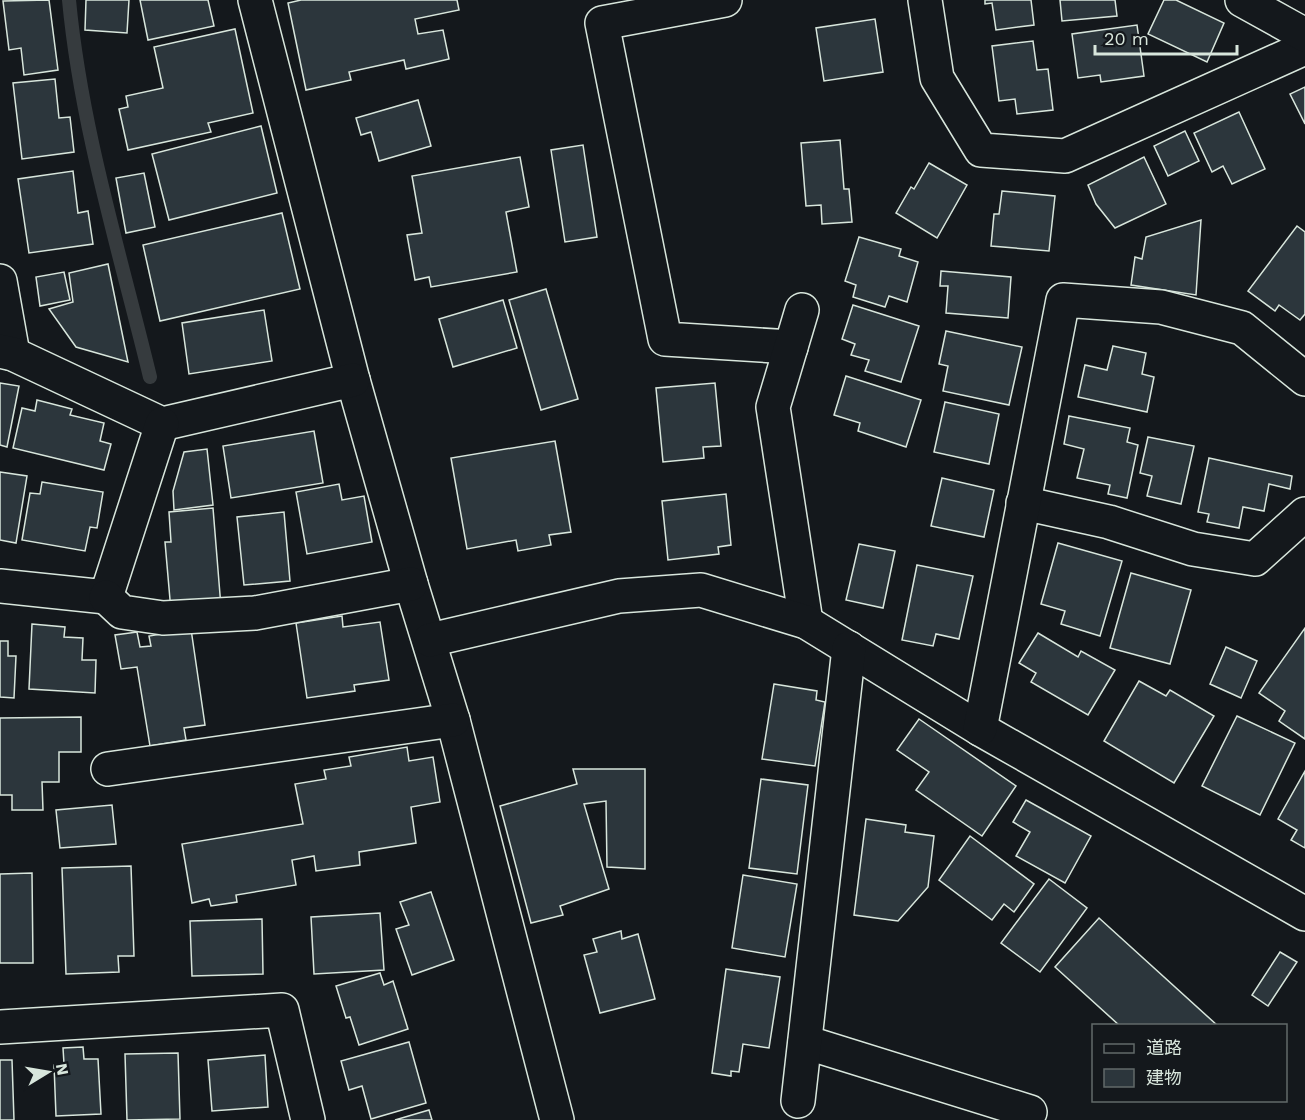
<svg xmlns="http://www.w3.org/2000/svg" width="1305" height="1120" viewBox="0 0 1305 1120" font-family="'Work Sans','Noto Sans JP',sans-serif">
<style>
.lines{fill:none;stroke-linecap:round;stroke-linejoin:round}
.stream{stroke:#363b3e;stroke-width:14}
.building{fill:#2c363c;stroke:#d8e6dc;stroke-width:1.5}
.minor-casing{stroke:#d8e6dc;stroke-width:36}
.minor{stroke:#14181c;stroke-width:33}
</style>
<rect width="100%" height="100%" fill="#14181c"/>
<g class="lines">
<path class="stream" d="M69 0C81 128 120 253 150 377"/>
</g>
<g class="building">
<path d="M49 0 58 70 24 75 21 48 9 50 3 1Z"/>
<path d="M86 0H129L127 33 85 30Z"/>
<path d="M140 0H208L214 26 148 40Z"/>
<path d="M301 0H457L459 10 415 19 418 34 443 30 449 59 406 69 404 60 349 72 351 80 306 90 288 3Z"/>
<path d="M985 0H1031L1034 25 996 30 992 3 985 4Z"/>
<path d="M1060 0H1115L1117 16 1062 21Z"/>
<path d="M1164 0H1176L1224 23 1207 62 1148 34Z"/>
<path d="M875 19 883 72 824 81 816 28Z"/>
<path d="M1137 25 1144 76 1101 82 1100 75 1078 78 1072 34Z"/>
<path d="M235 29 253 113 208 123 211 132 128 150 119 109 128 107 126 96 163 88 154 47Z"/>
<path d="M1033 41 1037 70 1048 69 1053 110 1017 114 1015 99 999 101 992 46Z"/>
<path d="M55 79 59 118 70 117 74 152 22 159 13 83Z"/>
<path d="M1305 87V124L1290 94Z"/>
<path d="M418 100 431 146 379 161 371 132 361 135 356 118Z"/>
<path d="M1239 112 1265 169 1232 184 1223 166 1212 172 1194 133Z"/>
<path d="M261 126 277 193 169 220 152 154Z"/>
<path d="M1185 131 1199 161 1168 176 1154 146Z"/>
<path d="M840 140 844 189H849L852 222 822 224 821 205 806 206 801 143Z"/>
<path d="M583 145 597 237 565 242 551 150Z"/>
<path d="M520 157 529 207 506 212 517 272 431 287 429 277 415 280 407 235 422 233 412 176Z"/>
<path d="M1144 157 1166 204 1115 228 1096 204 1088 185Z"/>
<path d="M929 163 967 185 937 238 896 213 911 187 914 189Z"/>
<path d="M73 171 78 213 88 211 93 244 29 253 18 179Z"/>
<path d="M144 173 155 227 126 233 116 178Z"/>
<path d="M1002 191 1055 196 1049 251 991 246 994 214H999Z"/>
<path d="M282 213 300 289 160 321 143 245Z"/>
<path d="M1201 220 1196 295 1131 285 1135 257 1142 259 1146 237Z"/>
<path d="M1297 226 1305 232V314L1300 320 1279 305 1275 311 1248 291Z"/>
<path d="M859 237 901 249 899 256 918 262 907 302 889 296 885 307 853 297 856 285 845 281Z"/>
<path d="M108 264 128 362 76 347 49 309 73 302 69 273Z"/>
<path d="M941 271 1011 277 1008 318 946 313 948 286H940Z"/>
<path d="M64 272 70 300 40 306 36 277Z"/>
<path d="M546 289 578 399 541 410 509 300Z"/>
<path d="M503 300 517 348 453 367 439 319Z"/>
<path d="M853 305 919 326 901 382 865 371 869 360 851 355 855 344 842 339Z"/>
<path d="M264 310 272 361 189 374 182 323Z"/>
<path d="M946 331 1022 347 1009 405 943 391 948 366 939 364Z"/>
<path d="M1113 346 1146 353 1142 374 1154 377 1147 412 1078 397 1085 365 1107 370Z"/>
<path d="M846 376 921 400 906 447 858 431 860 423 834 415Z"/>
<path d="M0 383 19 386 7 447 0 445Z"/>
<path d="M715 383 721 446 703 447 704 458 663 462 656 388Z"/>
<path d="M37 400 72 409 70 415 104 423 100 441 111 444 104 470 13 448 22 408 35 411Z"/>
<path d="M945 402 999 414 989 464 934 452Z"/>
<path d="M1069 416 1130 428 1127 442 1138 445 1127 498 1108 494 1110 485 1077 478 1084 449 1064 444Z"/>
<path d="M314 431 323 483 231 498 223 446Z"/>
<path d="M1148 437 1194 446 1181 504 1147 496 1152 476 1140 473Z"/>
<path d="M555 441 571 532 549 535 551 545 518 551 516 540 467 549 451 458Z"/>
<path d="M207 449 213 505 174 510 173 491 184 452Z"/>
<path d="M1209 458 1292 476 1290 489 1269 484 1264 511 1243 507 1239 528 1207 522 1209 514 1198 512Z"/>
<path d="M0 472 27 476 16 543 0 540Z"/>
<path d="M942 478 994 490 984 537 931 526Z"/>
<path d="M42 482 103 492 97 528 90 527 85 551 22 540 30 493 40 494Z"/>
<path d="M339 484 342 500 364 496 372 542 307 554 296 492Z"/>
<path d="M726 494 731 545 718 547 719 554 668 560 662 501Z"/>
<path d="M213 508 221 607 171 611 165 542H171L169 512Z"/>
<path d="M284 512 290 581 244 585 237 517Z"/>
<path d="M1058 543 1122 561 1100 636 1061 624 1065 611 1041 604Z"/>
<path d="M859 544 895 551 883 608 846 600Z"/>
<path d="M917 565 973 576 959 639 936 634 933 646 902 640Z"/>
<path d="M1131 573 1191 590 1170 664 1110 648Z"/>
<path d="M342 616 343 627 380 622 389 680 354 685 355 691 307 698 296 623Z"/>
<path d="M32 624 65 627 64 637 83 638 82 660H96L95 693 29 689Z"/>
<path d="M1305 628V739L1279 721 1285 711 1259 693Z"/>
<path d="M191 629 205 725 184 728 186 740 150 746 137 667 121 669 115 635 137 632 140 647 151 646 149 636Z"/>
<path d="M1038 633 1078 657 1081 651 1115 670 1088 715 1031 682 1036 673 1019 663Z"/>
<path d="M0 641H8V656H16L14 698 0 697Z"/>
<path d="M1226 647 1257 661 1241 698 1210 684Z"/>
<path d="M1139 681 1166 696 1170 690 1214 716 1174 783 1104 741Z"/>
<path d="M774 684 817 691 816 700 825 702 815 766 762 759Z"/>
<path d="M1237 716 1295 743 1260 815 1202 786Z"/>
<path d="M81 717V752H59V782H42L43 810H12V795H0V718Z"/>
<path d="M919 719 1016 786 982 836 916 790 929 772 897 750Z"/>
<path d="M407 747 409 761 433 757 440 802 411 807 416 843 359 852 360 865 316 871 314 856 292 860 296 885 236 895 237 902 211 906 209 899 192 903 182 844 303 824 295 784 326 779 324 770 351 766 349 757Z"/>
<path d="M573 769H645V869L607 867 606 801 584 804 609 889 560 906 563 915 531 923 500 806 577 784Z"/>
<path d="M1305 771V848L1291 840 1297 830 1278 819Z"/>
<path d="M761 779 808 785 797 874 749 868Z"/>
<path d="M1026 800 1091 836 1065 883 1016 856 1030 832 1013 822Z"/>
<path d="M112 805 116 844 60 848 56 810Z"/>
<path d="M866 819 906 825 905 832 934 836 928 887 898 921 854 915Z"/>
<path d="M970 836 1034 884 1014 912 1004 904 992 920 939 880Z"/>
<path d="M131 866 134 956H118L119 972 66 974 62 868Z"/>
<path d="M32 873 33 963H0V874Z"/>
<path d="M743 875 797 884 785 957 732 948Z"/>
<path d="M1049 879 1087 908 1040 972 1001 943Z"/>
<path d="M431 892 454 960 412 975 396 929 409 925 400 902Z"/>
<path d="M380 913 384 970 314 974 311 917Z"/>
<path d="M1099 918 1218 1026H1120L1055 967Z"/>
<path d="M262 919 263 974 192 976 190 921Z"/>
<path d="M621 931 622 939 638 934 655 999 600 1013 584 955 597 952 593 939Z"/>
<path d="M1280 952 1297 962 1268 1006 1252 995Z"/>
<path d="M726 969 780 977 769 1048 743 1044 739 1072 731 1071V1076L712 1073Z"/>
<path d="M380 973 384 985 393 981 408 1029 359 1045 350 1017 346 1018 336 986Z"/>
<path d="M409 1042 426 1103 371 1119 362 1086 349 1090 341 1061Z"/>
<path d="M83 1047 84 1059H98L101 1114 56 1116 54 1065 64 1064 63 1048Z"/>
<path d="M178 1053 180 1119 127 1120 125 1054Z"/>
<path d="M265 1055 268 1107 212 1111 208 1060Z"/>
<path d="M0 1060H12L14 1120H0Z"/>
<path d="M429 1110 432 1120H395Z"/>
</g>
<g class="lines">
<defs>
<g id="minor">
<path d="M255 0 353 380 411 584 453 720 557 1120"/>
<path d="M725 0 602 23 665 339 791 347"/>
<path d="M925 0 937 78 981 150 1065 156 1305 48"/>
<path d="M1242 0 1305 35"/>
<path d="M0 281 13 354"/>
<path d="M802 310 773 407 806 622"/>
<path d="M0 351 13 354 162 424 353 380"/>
<path d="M1023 503 1109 522 1193 549 1255 559 1305 514"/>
<path d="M0 586 106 597 162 424"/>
<path d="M106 597 122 612 163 618 255 613 411 584"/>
<path d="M430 640 619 596 701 590 806 622 980 729 1305 914"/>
<path d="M980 729 1063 300 1161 307 1242 328 1305 379"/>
<path d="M108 769 453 720"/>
<path d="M0 1027 282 1010 308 1120"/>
<path d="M805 1042 1030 1112"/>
<path d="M798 1101 849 648"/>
</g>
</defs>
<use href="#minor" class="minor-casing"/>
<use href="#minor" class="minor"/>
</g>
<rect x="1092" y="1024" width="195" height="78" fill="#14181c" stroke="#626a69" stroke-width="1.5"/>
<rect x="1104" y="1044" width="30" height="9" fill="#14181c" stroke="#626a69" stroke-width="1.5"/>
<text x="1146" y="1054" font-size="18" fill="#d8e6dc">道路</text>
<rect x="1104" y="1069" width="30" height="18" fill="#2c363c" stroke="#626a69" stroke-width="1.5"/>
<text x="1146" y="1084" font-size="18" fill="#d8e6dc">建物</text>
<g transform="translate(48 1072) rotate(79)" stroke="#14181c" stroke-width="4.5" paint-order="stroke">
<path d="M0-4.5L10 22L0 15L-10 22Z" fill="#d8e6dc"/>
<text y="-9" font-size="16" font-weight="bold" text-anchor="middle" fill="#d8e6dc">N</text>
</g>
<path d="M1095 45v9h142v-9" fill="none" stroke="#d8e6dc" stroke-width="3"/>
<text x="1104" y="45" font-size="18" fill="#d8e6dc" stroke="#14181c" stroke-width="4.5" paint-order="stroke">20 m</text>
</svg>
